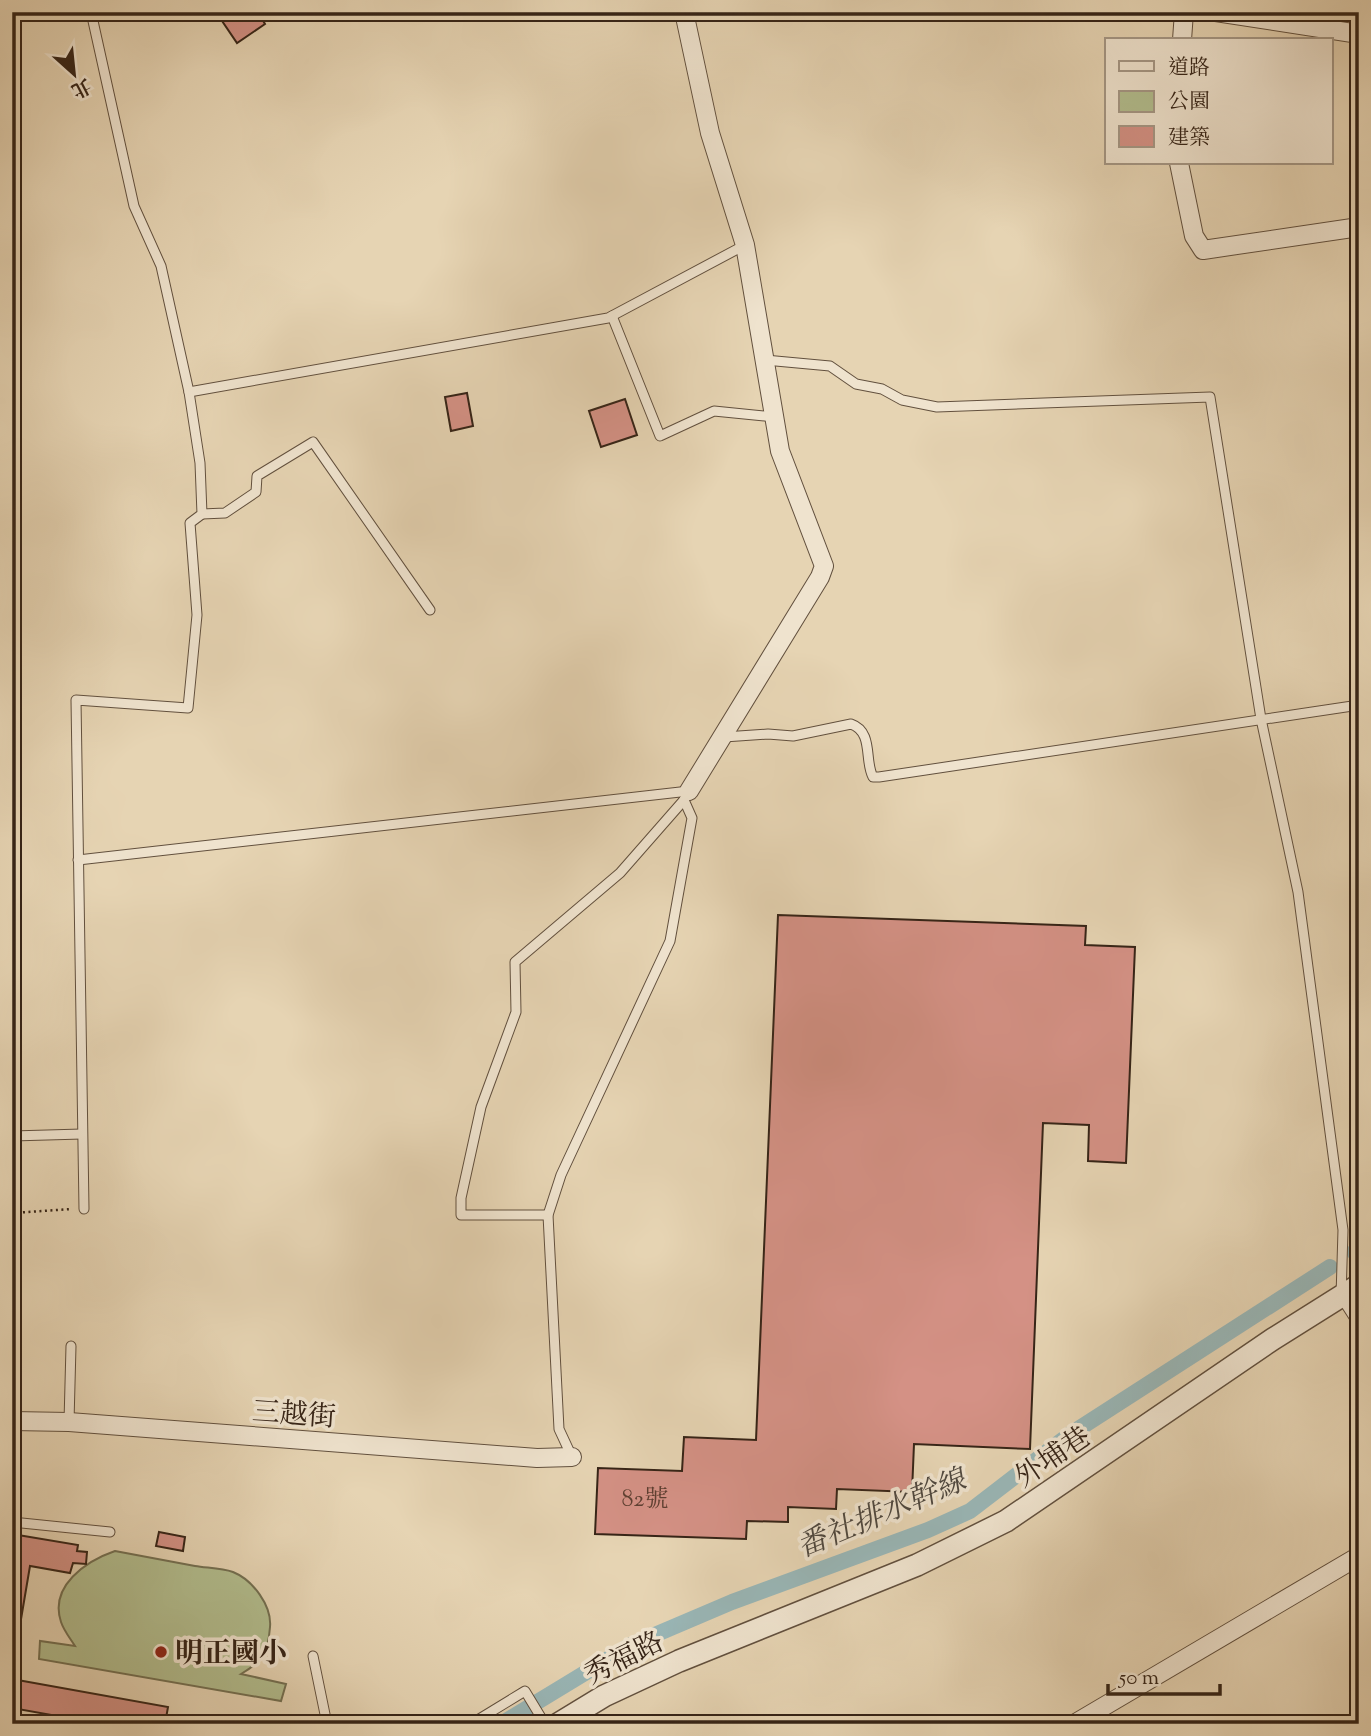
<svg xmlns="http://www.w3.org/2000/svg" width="1371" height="1736" viewBox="0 0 1371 1736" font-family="'Sorts Mill Goudy','Noto Serif TC',serif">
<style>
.green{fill:#b2bd8e;stroke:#747052;stroke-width:2}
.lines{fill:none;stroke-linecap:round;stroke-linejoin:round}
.canal{stroke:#99b6b6;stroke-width:16}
.building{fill:#d49185;stroke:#362417;stroke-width:2}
.service-casing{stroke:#62503e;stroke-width:11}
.minor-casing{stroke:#62503e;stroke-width:20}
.tertiary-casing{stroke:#62503e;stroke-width:24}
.path{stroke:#362417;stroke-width:2.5;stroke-dasharray:2 3.5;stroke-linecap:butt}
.service{stroke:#efe3ce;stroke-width:9}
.minor{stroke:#efe3ce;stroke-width:18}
.tertiary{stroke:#efe3ce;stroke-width:21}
.poi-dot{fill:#8f2418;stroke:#efe3ce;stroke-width:2.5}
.labels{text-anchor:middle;stroke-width:7;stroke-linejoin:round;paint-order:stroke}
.number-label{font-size:24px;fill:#5e3f32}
.street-label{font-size:28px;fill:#362417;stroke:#efe3ce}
.poi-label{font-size:28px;font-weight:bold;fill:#362417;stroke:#efe3ce;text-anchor:start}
.water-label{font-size:30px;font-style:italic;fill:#4f483f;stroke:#efe3ce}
</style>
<rect width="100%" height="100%" fill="#e6d4b3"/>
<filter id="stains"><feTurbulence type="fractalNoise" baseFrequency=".00286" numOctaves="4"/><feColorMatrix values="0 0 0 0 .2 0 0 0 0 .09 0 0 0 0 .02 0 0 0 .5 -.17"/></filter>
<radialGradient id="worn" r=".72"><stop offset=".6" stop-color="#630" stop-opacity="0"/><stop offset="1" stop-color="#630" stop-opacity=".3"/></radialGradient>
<path class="green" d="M115 1551C142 1556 169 1561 195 1566 207 1568 221 1568 233 1572 253 1580 272 1606 270 1627 268 1653 263 1661 241 1674L286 1684 281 1701 39 1659 40 1641 75 1646C70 1638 64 1631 61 1622 49 1586 86 1561 115 1551Z"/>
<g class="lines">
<g class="canal">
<path d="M1354 1252 1359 1248"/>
<path d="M501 1724 631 1645 732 1602 928 1530 970 1511 1069 1435 1330 1267"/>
</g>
</g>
<g class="building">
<path d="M216 12H258L265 24 237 43Z"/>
<path d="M467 393 473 426 451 431 445 397Z"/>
<path d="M625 399 637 435 601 447 589 411Z"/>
<path d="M778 915 1086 926 1085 945 1135 947 1126 1163 1088 1161 1089 1125 1043 1123 1030 1449 914 1444 912 1492 837 1489 836 1509 788 1507V1522L747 1521 746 1539 595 1534 598 1468 682 1471 684 1437 756 1440Z"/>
<path d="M159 1532 185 1537 183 1551 156 1546Z"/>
<path d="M12 1534 78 1545 77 1551 87 1552 86 1564 73 1563 70 1573 30 1566 19 1631 12 1630Z"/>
<path d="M12 1679 168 1707 165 1724H102L12 1708Z"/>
</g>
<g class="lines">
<defs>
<g id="service">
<path d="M612 316 660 436 714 411 775 417"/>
<path d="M765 360 830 366 856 384 882 389 902 400 937 407 1210 397 1261 719 1298 892 1343 1230 1341 1297 1359 1325"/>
<path d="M189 392 608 318 745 245"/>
<path d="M202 514 225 513 256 492 257 476 313 442 430 610"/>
<path d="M724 737 768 734 793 736 851 724C874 732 864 761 873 777H879L1359 705"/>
<path d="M78 860 689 791"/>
<path d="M12 1136 82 1134"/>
<path d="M84 1209 76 700 188 708 197 615 190 523 202 514 200 463 189 392 161 266 134 206 91 12"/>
<path d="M548 1215H461V1198L481 1107 516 1012 515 962 620 873 684 800"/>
<path d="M69 1422 71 1346"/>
<path d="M572 1457 559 1429 548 1215 561 1175 670 941 692 818 684 800 689 791"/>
<path d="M12 1522 110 1532"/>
<path d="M313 1656 327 1724"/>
<path d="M471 1724 525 1691 545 1724"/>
</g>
<g id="minor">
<path d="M684 12 710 133 745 245 780 451 824 566 820 577 689 791"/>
<path d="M1216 12 1359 34"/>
<path d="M1182 40 1184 12"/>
<path d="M1179 163 1194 236 1203 250 1359 227"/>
<path d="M12 1421 69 1422 537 1458 572 1457"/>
<path d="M1074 1724 1359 1556"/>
</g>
<path id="tertiary" d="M558 1724 604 1696 679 1661 917 1565 1006 1521 1273 1339 1359 1285"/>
</defs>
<use href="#service" class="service-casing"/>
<use href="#minor" class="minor-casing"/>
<use href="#tertiary" class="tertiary-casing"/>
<path class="path" d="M12 1213 72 1209"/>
<use href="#service" class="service"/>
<use href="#minor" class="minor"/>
<use href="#tertiary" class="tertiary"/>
</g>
<circle class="poi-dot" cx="161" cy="1652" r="7"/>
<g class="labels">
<g class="number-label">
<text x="645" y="1506">82號</text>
</g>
<g class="street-label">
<text transform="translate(294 1413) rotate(4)" y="10">三越街</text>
<text transform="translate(1052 1456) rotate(-34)" y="10">外埔巷</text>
<text transform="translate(623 1657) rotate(-26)" y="10">秀福路</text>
</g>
<g class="poi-label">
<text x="175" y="1662">明正國小</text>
</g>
<g class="water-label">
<text transform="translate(881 1513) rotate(-23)" y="10">番社排水幹線</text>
</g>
</g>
<rect width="1371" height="1736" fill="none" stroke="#e6d4b3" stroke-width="42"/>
<rect x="14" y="14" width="1343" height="1708" fill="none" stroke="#362417" stroke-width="3.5"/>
<rect x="21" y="21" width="1329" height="1694" fill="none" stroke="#362417" stroke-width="2"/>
<rect x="1105" y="38" width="228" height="126" fill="#efe3ce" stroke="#a59785" stroke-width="2"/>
<rect x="1119" y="61" width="35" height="10" fill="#efe3ce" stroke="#a59785" stroke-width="2"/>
<text x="1168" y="74" font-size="21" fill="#362417">道路</text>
<rect x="1119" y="91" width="35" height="21" fill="#b2bd8e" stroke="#a59785" stroke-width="2"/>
<text x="1168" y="108" font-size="21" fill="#362417">公園</text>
<rect x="1119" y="126" width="35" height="21" fill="#d49185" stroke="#a59785" stroke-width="2"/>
<text x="1168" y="144" font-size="21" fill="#362417">建築</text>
<g transform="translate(74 74) rotate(153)" stroke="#efe3ce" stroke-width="5" paint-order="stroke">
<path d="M0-5L12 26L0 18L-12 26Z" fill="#362417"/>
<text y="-10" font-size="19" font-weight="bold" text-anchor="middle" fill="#362417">北</text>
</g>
<path d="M1108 1684v10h112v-10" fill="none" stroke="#362417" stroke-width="3.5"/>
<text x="1119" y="1684" font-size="21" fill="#362417" stroke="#efe3ce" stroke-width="5" paint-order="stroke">50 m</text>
<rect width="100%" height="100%" filter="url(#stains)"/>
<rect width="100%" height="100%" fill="url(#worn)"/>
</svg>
